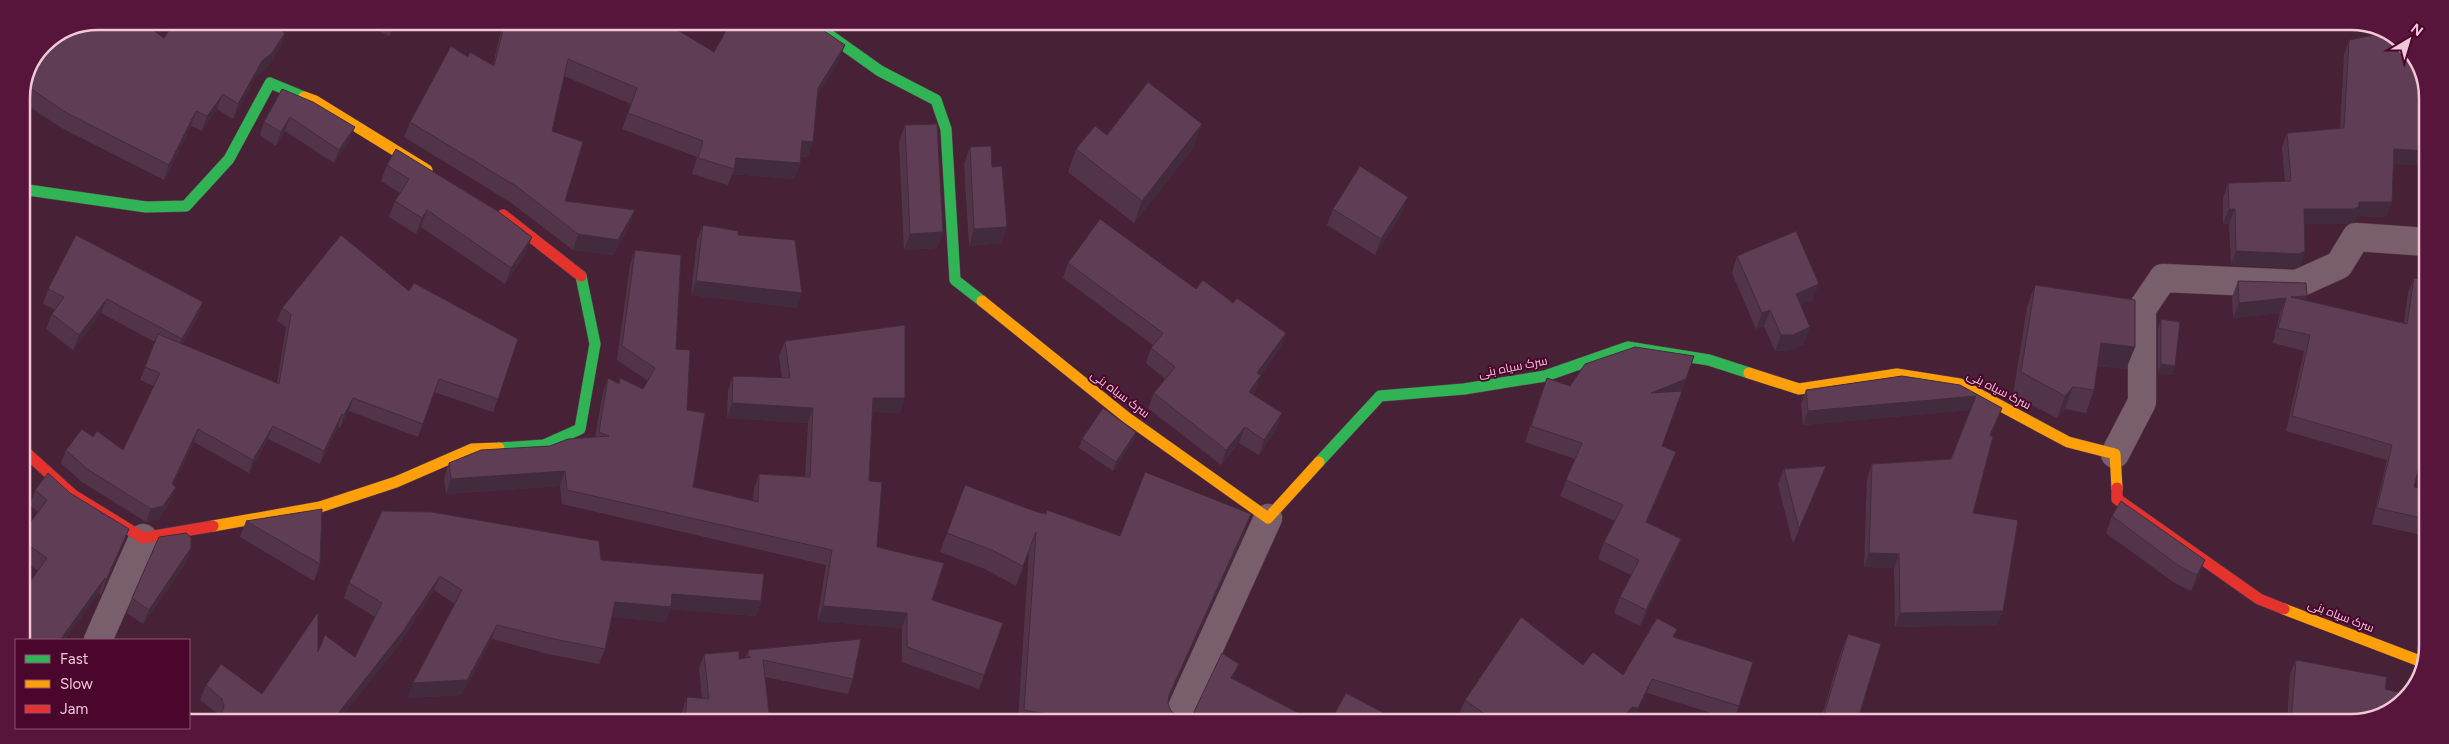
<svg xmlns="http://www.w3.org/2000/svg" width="2449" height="744" viewBox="0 0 2449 744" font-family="Figtree,Cairo,sans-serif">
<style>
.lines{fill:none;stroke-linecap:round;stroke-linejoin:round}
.street-casing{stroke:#5d3f4e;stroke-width:29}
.fast-casing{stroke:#5d3f4e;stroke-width:12}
.slow-casing{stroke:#5d3f4e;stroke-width:12}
.jam-casing{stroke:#5d3f4e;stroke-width:12}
.street{stroke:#795e6b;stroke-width:28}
.fast{stroke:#30b455;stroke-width:11}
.slow{stroke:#ff9f0a;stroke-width:11}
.jam{stroke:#e5322d;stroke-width:11}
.wall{fill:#523449}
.shaded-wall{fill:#422b3c}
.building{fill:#5f3d55;stroke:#422b3c}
.labels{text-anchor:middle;stroke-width:4;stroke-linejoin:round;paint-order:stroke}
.street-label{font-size:12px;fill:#f1c7d8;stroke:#4a062d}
.rim{fill:none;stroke:#f1c7d8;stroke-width:2.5}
</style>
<rect width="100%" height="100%" fill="#472236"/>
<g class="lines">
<defs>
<g id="street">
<path d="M2115 454 2142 402V309L2163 278 2297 284 2339 265 2356 237 2427 242"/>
<path d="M98 640 143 538"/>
<path d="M1176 721 1268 518"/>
</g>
<g id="fast">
<path d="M811 22 880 71 936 100 946 129 955 280 982 301"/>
<path d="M21 189 146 207 186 206 229 159 270 83 304 97"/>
<path d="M499 448 544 445 580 429 595 344 581 276"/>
<path d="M1319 462 1380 396 1464 389 1545 376 1628 347 1709 360 1749 373"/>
</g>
<g id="slow">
<path d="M304 97 315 101 427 170"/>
<path d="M982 301 1126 417 1268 518 1319 462"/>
<path d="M1749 373 1799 389 1897 374 1960 384 2068 442 2115 454 2117 488"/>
<path d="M213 526 320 507 396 482 472 449 499 448"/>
<path d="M2284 609 2425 663"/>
</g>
<g id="jam">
<path d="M503 215 581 276"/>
<path d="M21 448 73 495 143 538 213 526"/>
<path d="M2117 488V499L2259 599 2284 609"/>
</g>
</defs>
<use href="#street" class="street-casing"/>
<use href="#fast" class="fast-casing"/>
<use href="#slow" class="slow-casing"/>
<use href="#jam" class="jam-casing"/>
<use href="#street" class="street"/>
<use href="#fast" class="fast"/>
<use href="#slow" class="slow"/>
<use href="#jam" class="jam"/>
</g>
<g class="wall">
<path d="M362 22H397L389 36Z"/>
<path d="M503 22H664L714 52 839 61 817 95 808 157H801L800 163 794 179 732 174 728 185 692 174 697 157 622 129 631 104 564 76 552 131 565 201 629 226 613 255 573 250 510 202 404 137 410 122 468 57 493 65Z"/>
<path d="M285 33 280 48 267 68 256 76 233 119 217 109 202 131 191 126 164 180 60 127 21 101V98L34 69 164 38Z"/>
<path d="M2349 40 2421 165 2393 164 2386 217 2356 216 2354 222 2348 224H2304L2305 251 2300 266 2294 268 2231 265 2229 224H2223V198L2228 183 2285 182 2282 147 2287 133 2340 128 2344 55Z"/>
<path d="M282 89 350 140 334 163 285 131 276 146 260 135 264 122Z"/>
<path d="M905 125 943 232 937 248 904 250 899 142Z"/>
<path d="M1107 135 1194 147 1134 223 1068 172 1076 149Z"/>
<path d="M970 147 992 167 1007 227 1001 243 969 246 964 164Z"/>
<path d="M396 149 526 253 505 284 421 227 416 234 389 217 395 201 400 193 381 181 387 165Z"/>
<path d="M1333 209 1402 213 1375 255 1327 225Z"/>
<path d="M703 225 738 235 797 308 691 295 697 240Z"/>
<path d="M76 235 198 317 182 344 277 383 286 327 277 321 282 308 409 291 518 339 493 412 434 392 418 437 349 411 340 428 338 427 320 464 268 439 249 473 194 442 173 485 171 500 159 519 146 522 82 482 61 463 66 450 93 437 123 450 154 386 140 380 155 342 101 313 73 350 46 329 52 314 55 310 43 304 48 289Z"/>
<path d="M635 250 676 349 687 410 693 487 753 501 754 489 759 474 805 477 808 423 727 418 728 391 733 376 782 378 779 356 785 341 900 413 872 412 869 481 877 547 932 600 1003 623 979 689 902 662V628L817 621 826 565 562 504 560 486 446 494 444 478 449 463 550 446 595 437 603 393 608 378 618 383 620 378 643 389 648 381 617 360 630 265Z"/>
<path d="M1737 256 1813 300 1800 305 1804 344 1787 351H1775L1764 326 1756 329 1732 273Z"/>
<path d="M1068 263 1196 289 1233 303 1286 333 1280 348 1261 375 1255 390 1253 394 1282 413 1276 429 1259 455 1239 443 1221 465 1148 408 1154 393 1165 379 1146 363 1151 348 1153 345 1063 278Z"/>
<path d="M2414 278 2427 280 2426 445H2424L2414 487 2426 490V536L2372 524 2387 460 2286 431 2304 351 2273 343 2280 313 2233 318 2232 297 2238 281 2307 296 2305 300 2404 323 2408 293Z"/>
<path d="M2035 285 2135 347 2126 369 2097 366 2094 390 2086 413 2065 409 2057 418 2013 395 2027 307Z"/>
<path d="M2161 319 2175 366 2172 375 2158 373V328Z"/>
<path d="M1694 356 1662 446 1670 468 1647 522 1675 556 1640 626 1614 613 1620 597 1631 575 1598 559 1604 542 1615 521 1560 496 1575 459 1525 442 1541 394Z"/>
<path d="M1902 376 1997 422 1991 435 1973 513 2003 611 1997 625 1895 627 1894 568 1864 567 1867 478 1872 464 1951 459 1970 410 1803 425 1801 404 1806 390Z"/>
<path d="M1082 439 1133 441 1113 471 1079 448Z"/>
<path d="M1826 466 1820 481 1793 544 1778 484 1784 469Z"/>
<path d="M965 485 1037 512 1120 536 1244 534 1168 701V704L1171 711 1177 716 1184 717 1193 714 1234 679 1316 722 1018 721 1029 551 1016 586 985 569 940 552Z"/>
<path d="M35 490 123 544 101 595 99 593 21 640 22 593 38 571 21 559V535L38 512 30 505Z"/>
<path d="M2112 516 2199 576 2191 591 2173 582 2106 533Z"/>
<path d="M246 521 320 564 314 581 240 537Z"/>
<path d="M601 560 761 601 756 616 670 609 665 622 612 617 605 649 599 664 548 654 492 639 461 695 408 698 413 683 455 604 434 590 398 646 339 720H210L215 719 218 717 217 713 200 700 206 685 262 694 318 652 355 657 375 617 344 598 349 583Z"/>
<path d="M186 563 143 624 127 613 132 598Z"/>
<path d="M1848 634 1857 722H1820L1842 649Z"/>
<path d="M1674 637 1739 706 1734 720 1647 693 1626 722H1470L1459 714 1465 700 1623 675Z"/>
<path d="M748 650 853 679 848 694 765 677 770 721H681L682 712 687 697 702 698 699 669 704 654 739 659 745 658Z"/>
<path d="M2296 660 2385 689 2351 723H2287L2290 674Z"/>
</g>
<g class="shaded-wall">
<path d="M395 22H397L389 36Z"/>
<path d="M285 33 280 48 267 68 256 76 233 119 238 104 262 61Z"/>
<path d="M845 45 839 61 812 103 818 88Z"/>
<path d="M223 94 217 109 202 131 207 116Z"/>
<path d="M196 111 191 126 164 180 169 165Z"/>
<path d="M290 117 285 131 276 146 281 132Z"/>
<path d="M1202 124 1194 147 1134 223 1142 201Z"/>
<path d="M355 127 350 140 334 163 339 150Z"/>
<path d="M802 141 813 142 808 157 796 156Z"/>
<path d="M2394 149 2426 151 2421 165 2388 164Z"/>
<path d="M736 158 800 163 794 179 732 174 734 169Z"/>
<path d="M1408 197 1402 213 1375 255 1381 239Z"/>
<path d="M2359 202H2392L2386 217 2356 216 2354 222 2348 224H2299L2304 209Z"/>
<path d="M2229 209H2235L2229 224H2223Z"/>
<path d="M427 210 421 227 416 234 422 218Z"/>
<path d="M635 210 629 226 613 255 573 250 578 234Z"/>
<path d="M1007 227 1001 243 969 246 974 229Z"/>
<path d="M943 232 937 248 904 250 910 234Z"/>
<path d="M532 237 526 253 505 284 511 268Z"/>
<path d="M2236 251H2305L2300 266 2294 268 2231 265Z"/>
<path d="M696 281 802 293 797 308 691 295Z"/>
<path d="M1819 284 1813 300 1790 310 1796 294Z"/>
<path d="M2307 296 2301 311 2291 297Z"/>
<path d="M2286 298 2280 313 2233 318 2239 303Z"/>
<path d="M107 299 101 313 73 350 79 335Z"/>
<path d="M203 302 198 317 176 353 182 339Z"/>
<path d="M1770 310 1764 326 1756 329 1762 313Z"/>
<path d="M1810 327 1804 344 1787 351H1775L1781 335Z"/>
<path d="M1286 333 1280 348 1252 388 1257 373Z"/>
<path d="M2101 343 2135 347 2126 369 2093 365Z"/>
<path d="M2161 364 2175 366 2172 375 2158 373Z"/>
<path d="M1261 375 1255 390 1244 407 1249 392Z"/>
<path d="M1686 379 1680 395 1651 393Z"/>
<path d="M2073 387 2065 409 2057 418 2065 396Z"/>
<path d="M1976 396 1971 410 1803 425 1808 411Z"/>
<path d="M353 398 349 411 340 428 344 415Z"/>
<path d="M873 398H905L900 413 867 412Z"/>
<path d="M732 403 813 408 808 423 727 418Z"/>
<path d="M2002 408 1997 422 1985 449 1990 435Z"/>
<path d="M1282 413 1276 429 1259 455 1264 440Z"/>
<path d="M342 414 338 427 320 464 324 451Z"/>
<path d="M273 426 268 439 249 473 253 460Z"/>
<path d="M1245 427 1239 443 1221 465 1226 450Z"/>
<path d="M198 429 194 442 167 497 172 484Z"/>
<path d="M1136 432 1133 441 1113 471 1116 462Z"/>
<path d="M1676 452 1670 468 1640 538 1646 522Z"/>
<path d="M1826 466 1820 481 1793 544 1799 529Z"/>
<path d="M565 471 560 486 446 494 451 479Z"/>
<path d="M176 487 171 500 159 519 146 522 151 509Z"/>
<path d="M1251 514 1244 534 1162 715 1169 695Z"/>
<path d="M129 529 123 544 101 595 106 580Z"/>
<path d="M1681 539 1675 556 1640 626 1646 610Z"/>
<path d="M191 548 186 563 143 624 149 610Z"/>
<path d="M1869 553 1899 554 1894 568 1864 567Z"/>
<path d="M2205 560 2199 576 2191 591 2197 575Z"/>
<path d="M440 576 434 590 398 646 339 720H333Z"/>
<path d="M105 578 99 593 65 640H60Z"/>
<path d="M672 594 761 601 756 616 670 609 665 622 609 617 615 602Z"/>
<path d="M823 606 907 613 902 628 817 621Z"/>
<path d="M2003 611 1997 625 1895 627 1900 613Z"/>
<path d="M497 625 492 639 461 695 408 698 413 683Z"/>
<path d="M1239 664 1232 683 1231 678Z"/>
<path d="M1652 679 1647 693 1633 722H1620L1632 707Z"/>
</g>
<g class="building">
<path d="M98 21H140L164 38 175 21H268L285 33 272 53 262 61 238 104 223 94 207 116 196 111 169 165 65 112 27 86 34 69 54 40Z"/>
<path d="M505 22H664L714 52 731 22H811L845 45 818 88 813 142 802 141 800 163 736 158 734 169 698 158 703 141 628 113 637 88 568 59 552 131 583 142 565 201 635 210 618 240 578 234 516 186 410 122 451 46 468 57 470 52 494 66Z"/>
<path d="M2384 33 2412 51 2427 90 2426 151 2394 149 2392 202H2359V207L2353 209H2304L2305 251 2299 254 2236 251 2235 209H2229L2228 183 2291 181 2287 133 2344 128 2349 40Z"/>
<path d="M1148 82 1202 124 1142 201 1076 149 1095 126 1107 135Z"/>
<path d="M282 89 313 102 355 127 339 150 290 117 281 132 264 122Z"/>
<path d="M937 124 943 232 910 234 905 125Z"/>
<path d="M991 146 992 167 1002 166 1007 227 974 229 970 147Z"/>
<path d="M396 149 499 212 532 237 511 268 427 210 422 218 395 201 409 179 387 165Z"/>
<path d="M1360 166 1408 197 1381 239 1333 209Z"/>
<path d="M1100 219 1196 289 1203 280 1233 303 1237 298 1286 333 1257 373 1261 375 1249 392 1282 413 1264 440 1245 427 1226 450 1154 393 1175 367 1151 348 1163 333 1068 263Z"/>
<path d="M703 225 738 231V235L795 240 802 293 696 281Z"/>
<path d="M1796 231 1819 284 1796 294 1810 327 1793 335H1781L1770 310 1762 313 1737 256Z"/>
<path d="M76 235 203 302 182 339 107 299 79 335 52 314 64 297 48 289Z"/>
<path d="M341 235 409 291 414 283 518 339 498 399 439 379 423 424 353 398 344 415 342 414 324 451 273 426 253 460 198 429 172 484 176 487 163 506 151 509 87 469 66 450 82 429 93 437 97 431 123 450 160 373 145 367 158 334 279 384 291 314 282 308Z"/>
<path d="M635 250 681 255 676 349 690 350 687 410 705 413 693 487 758 502 759 474 810 477 813 408 732 403 733 376 790 378 785 341 905 325V398H873L869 481 882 482 877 547 944 563 932 600 1003 623 984 675 907 647V613L823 606 832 550 567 490 565 471 451 479 449 463 481 450 550 446 568 439 609 436 599 432 608 378 619 384 620 378 643 389 655 368 622 346Z"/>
<path d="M2414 278 2427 280 2426 438 2414 487 2426 490V519L2377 508 2392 445 2292 416 2310 335 2278 328 2286 298 2239 303 2238 281 2306 283 2307 296 2291 297 2407 324Z"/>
<path d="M2035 285 2135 300V347L2101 343 2094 390 2073 387 2065 396 2021 372Z"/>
<path d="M2161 319 2180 322 2175 366 2161 364Z"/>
<path d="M1635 347 1694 356 1686 379 1651 393 1682 391 1662 446 1676 452 1646 522 1681 539 1646 610 1620 597 1639 560 1604 542 1623 505 1566 480 1582 443 1531 426 1547 378 1570 386 1585 364Z"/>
<path d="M1902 376 1960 385 2002 408 1990 435 1993 437 1973 513 2018 520 2003 611 1900 613 1899 554 1869 553 1872 464 1951 459 1976 396 1808 411 1806 390Z"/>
<path d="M1103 408 1136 432 1116 462 1082 439Z"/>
<path d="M1826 466 1799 529 1784 469Z"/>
<path d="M1145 472 1251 514 1169 695 1168 704 1171 711 1177 716 1184 717 1193 714 1222 653 1239 664 1231 678 1316 722 1130 721 1126 720V721H1044L1046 714 1024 710 1036 532 1023 566 992 550 947 533 965 485 1037 512 1046 514 1047 510 1120 536Z"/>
<path d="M48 473 70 493 129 529 106 580 105 578 60 640H21V601L25 595 22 593 47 558 21 540V535L47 500 35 490Z"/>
<path d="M2121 501 2205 560 2197 575 2179 566 2112 516Z"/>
<path d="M322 509 320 564 246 521Z"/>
<path d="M382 511 432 512 599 541 601 560 764 574 761 601 672 594 671 607 615 602 605 649 554 639 497 625 467 680 413 683 462 590 440 576 403 631 333 720H210L215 719 222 713 224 706 222 699 206 685 221 664 262 694 318 612V652L325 635 355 657 382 603 349 583Z"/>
<path d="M186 533 191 537V548L149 610 132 598 159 537Z"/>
<path d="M1521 617 1583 665 1593 652 1623 675 1657 618 1677 629 1673 637 1753 662 1739 706 1652 679 1638 708 1632 707 1620 722H1496L1465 700Z"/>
<path d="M1848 634 1881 644 1857 722H1826L1822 721Z"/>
<path d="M861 639 853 679 763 660 770 721H685L687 697 709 699 704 654 739 651V659L751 657H748V650Z"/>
<path d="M2296 660 2387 677 2385 689 2406 694 2398 707 2351 723H2291Z"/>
<path d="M1346 693 1401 722H1330Z"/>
<path d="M189 710 200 718 205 720H189Z"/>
<path d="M1921 717 1923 722H1918Z"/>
</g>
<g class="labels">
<g class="street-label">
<text transform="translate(1513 367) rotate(-11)" y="4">سرک سیاه بنی</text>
<text transform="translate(1999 390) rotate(27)" y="4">سرک سیاه بنی</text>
<text transform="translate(1120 394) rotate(37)" y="4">سرک سیاه بنی</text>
<text transform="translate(2341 616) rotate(21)" y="4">سرک سیاه بنی</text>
</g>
</g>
<path d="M0 0H2449V744H0ZM98 30H2351A68 68 0 0 1 2419 98V646A68 68 0 0 1 2351 714H98A68 68 0 0 1 30 646V98A68 68 0 0 1 98 30Z" fill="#57153b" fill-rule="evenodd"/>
<path class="rim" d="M98 30H2351A68 68 0 0 1 2419 98V646A68 68 0 0 1 2351 714H98A68 68 0 0 1 30 646V98A68 68 0 0 1 98 30Z"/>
<rect x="15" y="639" width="175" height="90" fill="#4a062d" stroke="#8d5371"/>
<rect x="25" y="655" width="25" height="8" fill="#30b455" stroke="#8d5371"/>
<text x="60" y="664" font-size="15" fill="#f1c7d8">Fast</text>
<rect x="25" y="680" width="25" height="8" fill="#ff9f0a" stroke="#8d5371"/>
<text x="60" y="689" font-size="15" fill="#f1c7d8">Slow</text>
<rect x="25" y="705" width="25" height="8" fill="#e5322d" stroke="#8d5371"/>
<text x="60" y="714" font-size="15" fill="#f1c7d8">Jam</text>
<g transform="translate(2409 40) rotate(38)" stroke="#4a062d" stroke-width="4" paint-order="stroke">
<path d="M0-4L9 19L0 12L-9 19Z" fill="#f1c7d8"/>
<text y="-8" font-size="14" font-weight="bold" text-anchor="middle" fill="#f1c7d8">N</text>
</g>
</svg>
